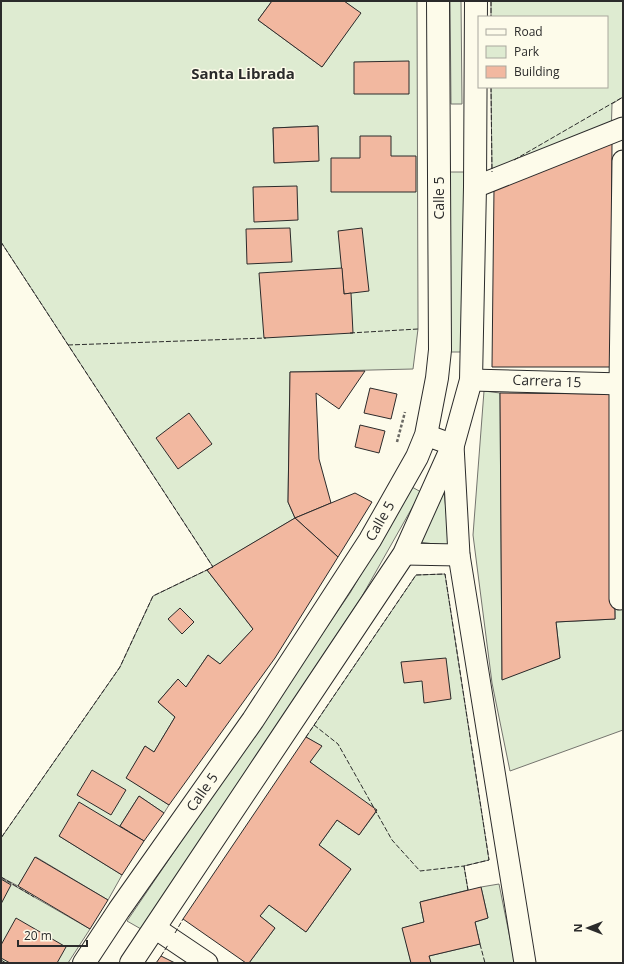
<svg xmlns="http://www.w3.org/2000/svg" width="624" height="964" viewBox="0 0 624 964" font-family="'Open Sans',sans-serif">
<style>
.green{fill:#deebd1;stroke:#74746e;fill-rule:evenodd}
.building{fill:#f2b8a0;stroke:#2b2b2b}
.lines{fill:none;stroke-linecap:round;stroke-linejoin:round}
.street-casing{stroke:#2b2b2b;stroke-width:23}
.secondary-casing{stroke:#2b2b2b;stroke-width:24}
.path{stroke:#6a6964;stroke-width:2.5;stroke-dasharray:3 2;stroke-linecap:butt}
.street{stroke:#fdfbea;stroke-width:21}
.secondary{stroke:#fdfbea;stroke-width:22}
.fence{stroke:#2b2b2b;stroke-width:1;stroke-dasharray:5 2;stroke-linecap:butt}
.labels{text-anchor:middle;stroke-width:3;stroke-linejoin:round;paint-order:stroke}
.street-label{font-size:14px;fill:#2b2b2b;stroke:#fdfbea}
.neighbourhood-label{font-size:15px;font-weight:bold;fill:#2b2b2b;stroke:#fdfbea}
</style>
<rect width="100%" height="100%" fill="#fdfbea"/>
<g class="green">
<path d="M1 1H272L258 20 322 67 360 13 344 1H417L418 329 413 369 290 372 288 502 295 518 213 567 1 242ZM318 126V161L274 162 273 128Z"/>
<path d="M450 1H461L462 104H451Z"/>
<path d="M491 1H623V97L612 104 611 140 492 173 491 87H607V17H491Z"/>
<path d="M449 172H464L462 352H449Z"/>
<path d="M484 391 500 393 502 679 560 658 556 622 615 619V605L623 604V730L510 771 492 683 473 535Z"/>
<path d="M412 487 421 492 361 598 141 929 127 921 350 593Z"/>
<path d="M444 492 450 546 419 542Z"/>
<path d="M207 570 253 629 220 664 208 655 186 687 178 679 158 702 175 717 154 752 145 746 127 778 169 805 164 813 139 796 120 826 59 836 122 875 108 900 36 857 18 886 1 877V838L120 667 153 596Z"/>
<path d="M445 574 489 860 464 866 468 890 420 902 424 922 403 928 411 963H249L275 928 260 916 269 905 306 932 351 869 319 845 337 820 359 835 376 812 310 762 321 746 306 737 416 575Z"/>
<path d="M1 878 90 929 68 963H1Z"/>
<path d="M499 884 515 963H431L429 956 480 944 475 922 488 918 481 887Z"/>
</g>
<g class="building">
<path d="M272 1H344L361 13 322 67 258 20Z"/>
<path d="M409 61V94H354V62Z"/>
<path d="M318 126 319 161 274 163 273 128Z"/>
<path d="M360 136H391V156H416V192H331V158H360Z"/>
<path d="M612 139 611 367H492L494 188Z"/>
<path d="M297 186 298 220 254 222 253 187Z"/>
<path d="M290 228 292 262 247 264 246 229Z"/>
<path d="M362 228 369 291 344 294 338 231Z"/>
<path d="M342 268 344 294 351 293 353 333 264 338 259 273Z"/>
<path d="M365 371 339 409 316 393 319 459 331 503 295 518 288 502 290 372Z"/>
<path d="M370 388 397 394 391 419 364 413Z"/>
<path d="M500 393 612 394 615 619 556 622 560 658 502 680Z"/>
<path d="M189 413 212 444 178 469 156 438Z"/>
<path d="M360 425 385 431 379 453 355 447Z"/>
<path d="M355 493 372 502 338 557 295 518Z"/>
<path d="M295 518 338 557 275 658 169 805 126 778 145 746 154 752 175 717 158 702 178 679 186 687 208 655 220 664 253 629 207 570Z"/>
<path d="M180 608 194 622 182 634 168 619Z"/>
<path d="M446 658 451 699 424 703 422 681 404 683 401 662Z"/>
<path d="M306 737 322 746 310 762 377 810 359 835 337 820 319 845 351 869 306 932 269 905 260 916 275 928 249 963H246L183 919Z"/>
<path d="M92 770 126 790 111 815 77 795Z"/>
<path d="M139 796 164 813 144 841 120 826Z"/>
<path d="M79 802 144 841 122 875 59 836Z"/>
<path d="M35 857 108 900 90 929 18 886Z"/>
<path d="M1 879 11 885 1 904Z"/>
<path d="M481 887 488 918 475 922 480 944 429 956 431 963H411L402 928 424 922 420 902Z"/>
<path d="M16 918 66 947 57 963H10L1 958V945Z"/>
<path d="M161 956 175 963H156Z"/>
</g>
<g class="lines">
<defs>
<g id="street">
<path d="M475 187 623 128"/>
<path d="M471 380 623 384"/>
<path d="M426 435 453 445 459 555 525 963"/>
<path d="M404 554 459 555"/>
<path d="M620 599V384L623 161"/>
<path d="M155 928 207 963"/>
</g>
<g id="secondary">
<path d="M84 963 119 910 253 720 370 540 417 457 426 435 437 378 440 350 438 1"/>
<path d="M131 963 404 554 453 445 471 380 475 187 476 1"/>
</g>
</defs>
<use href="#street" class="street-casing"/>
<use href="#secondary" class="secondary-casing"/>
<path class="path" d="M397 442 405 412"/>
<use href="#street" class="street"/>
<use href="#secondary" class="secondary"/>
<g class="fence">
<path d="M491 1V17"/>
<path d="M491 87 492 172"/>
<path d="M514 160 623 97"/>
<path d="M1 242 213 567 153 596 120 667 1 838"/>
<path d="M350 333 418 329"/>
<path d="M68 345 266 338"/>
<path d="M314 725 338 744 392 840 420 871 464 866"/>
<path d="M306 737 416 575 445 574 489 860 464 866 468 890"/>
<path d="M1 877 34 897"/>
<path d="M175 933 183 919"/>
<path d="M480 944 485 963"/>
<path d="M161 956 168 945"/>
<path d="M1 960 6 963"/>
</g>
</g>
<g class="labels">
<g class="street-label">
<text transform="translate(439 198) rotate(-90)" y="5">Calle 5</text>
<text transform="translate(547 381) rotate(2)" y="5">Carrera 15</text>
<text transform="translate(380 521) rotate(-60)" y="5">Calle 5</text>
<text transform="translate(202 792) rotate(-55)" y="5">Calle 5</text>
</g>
<g class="neighbourhood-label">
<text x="243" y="79">Santa Librada</text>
</g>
</g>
<rect width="624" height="964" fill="none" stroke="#2b2b2b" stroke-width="4"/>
<rect x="478" y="16" width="130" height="72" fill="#fdfbea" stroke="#a9a89e"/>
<rect x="486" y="29" width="20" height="6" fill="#fdfbea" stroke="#a9a89e"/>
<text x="514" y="36" font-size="12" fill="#2b2b2b">Road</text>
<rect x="486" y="46" width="20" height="12" fill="#deebd1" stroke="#a9a89e"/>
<text x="514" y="56" font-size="12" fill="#2b2b2b">Park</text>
<rect x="486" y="66" width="20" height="12" fill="#f2b8a0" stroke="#a9a89e"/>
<text x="514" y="76" font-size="12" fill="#2b2b2b">Building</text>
<g transform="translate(588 928) rotate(270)" stroke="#fdfbea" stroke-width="3" paint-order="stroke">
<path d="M0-3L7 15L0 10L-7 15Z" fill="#2b2b2b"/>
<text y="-6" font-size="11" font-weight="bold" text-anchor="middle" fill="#2b2b2b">N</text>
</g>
<path d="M18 940v6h69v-6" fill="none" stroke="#2b2b2b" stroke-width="2"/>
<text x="24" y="940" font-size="12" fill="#2b2b2b" stroke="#fdfbea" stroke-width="3" paint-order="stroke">20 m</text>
</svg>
